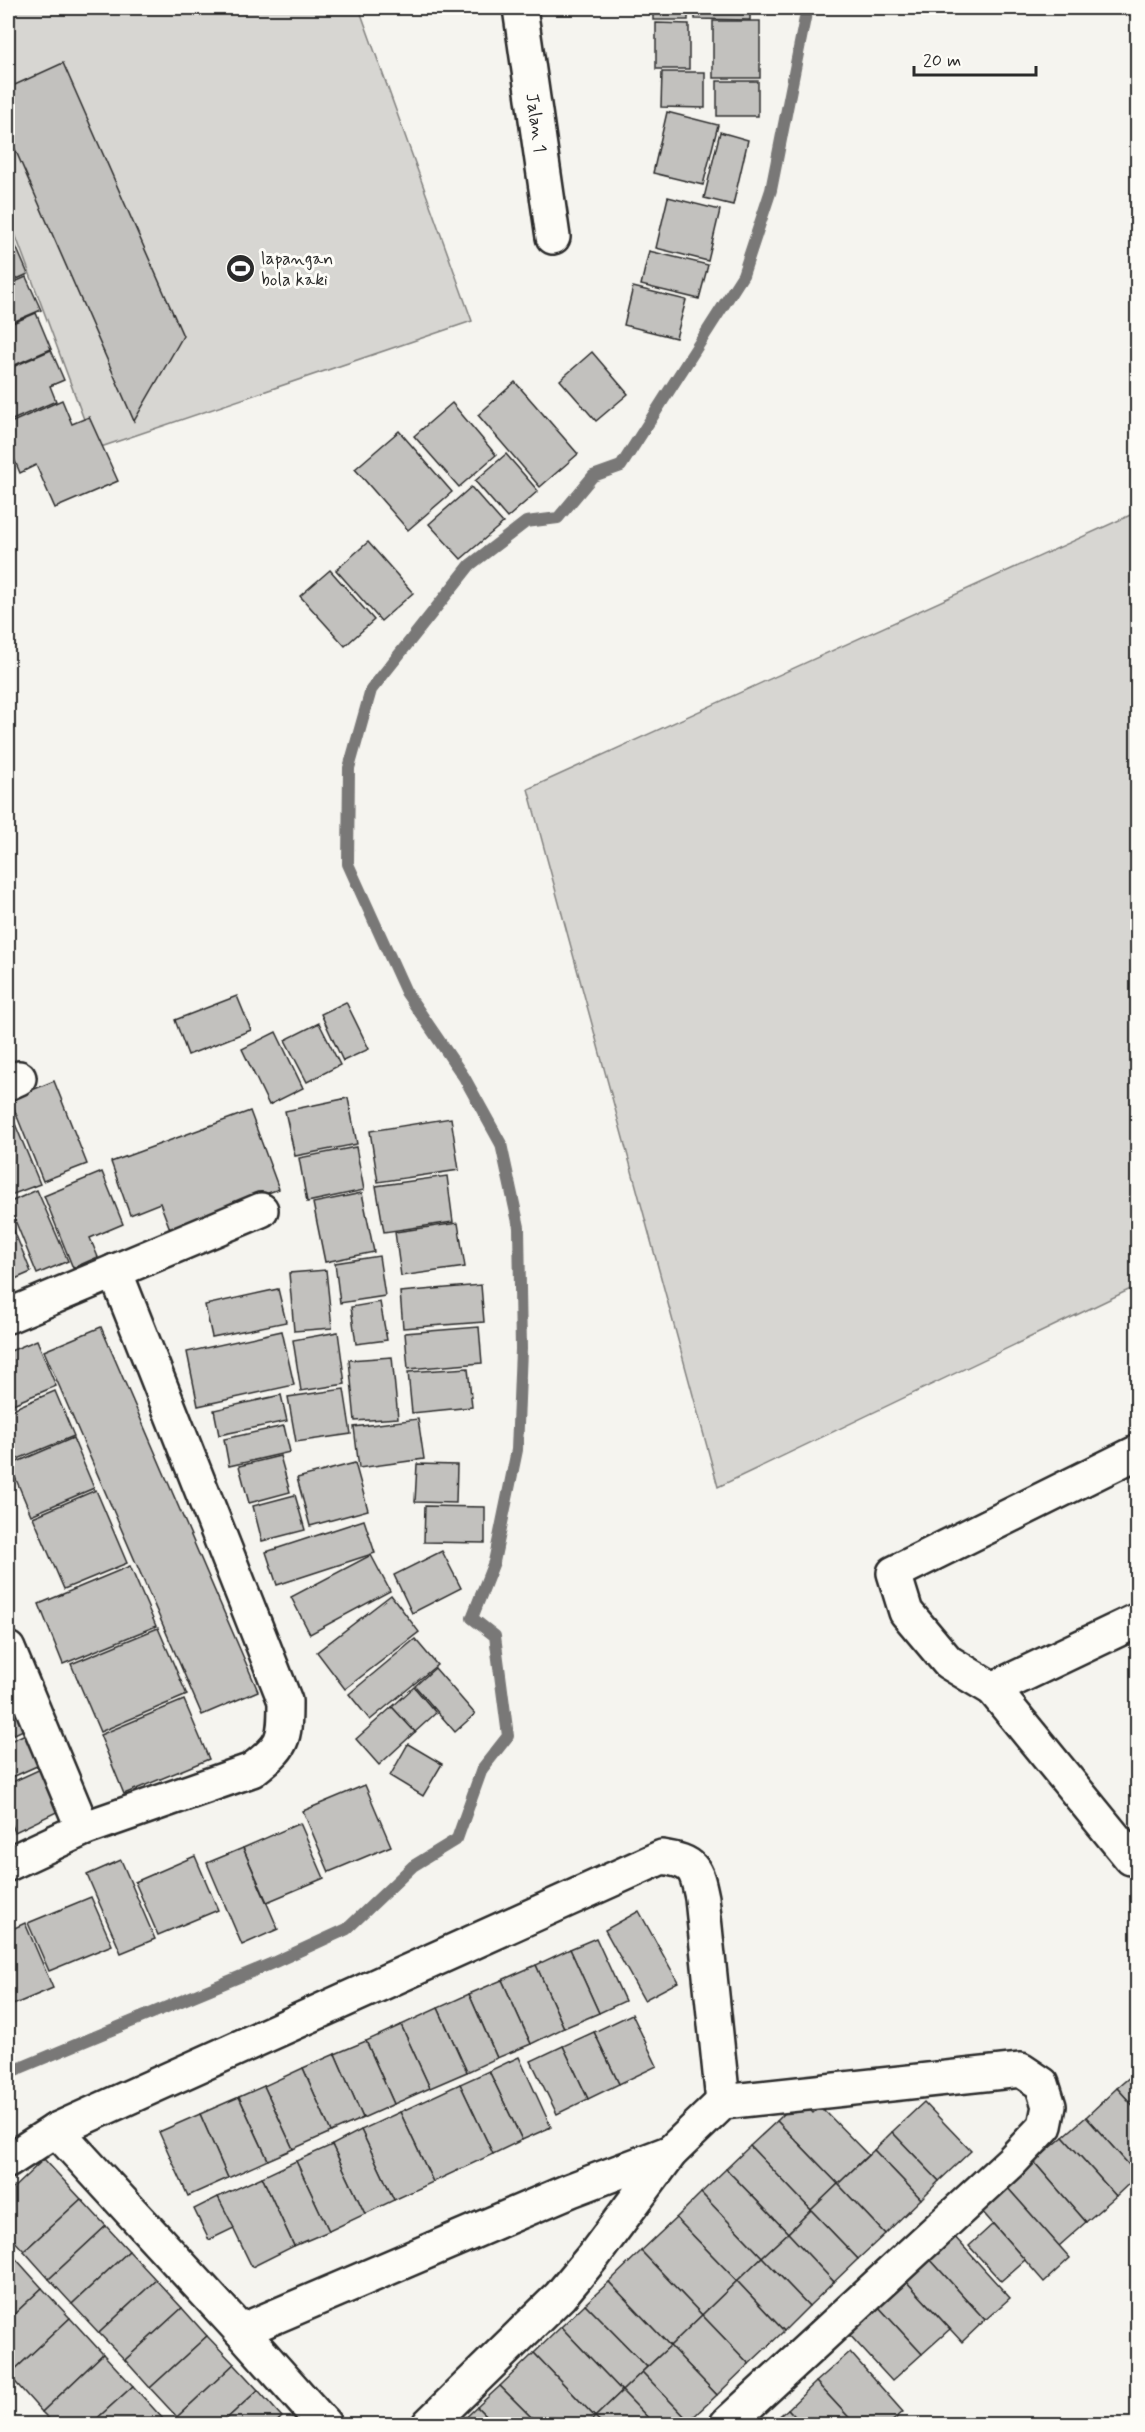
<svg xmlns="http://www.w3.org/2000/svg" width="1145" height="2432" viewBox="0 0 1145 2432" font-family="Mynerve,sans-serif">
<style>
.green{fill:#d7d6d2;stroke:#81807e;stroke-width:1.5}
.lines{fill:none;stroke-linecap:round;stroke-linejoin:round}
.stream{stroke:#797877;stroke-width:12}
.building{fill:#c2c1be;stroke:#2b2b2b;stroke-width:1.5}
.minor-casing{stroke:#2b2b2b;stroke-width:38}
.minor{stroke:#fdfcf7;stroke-width:33}
.labels{text-anchor:middle;stroke-width:6;stroke-linejoin:round;paint-order:stroke}
.street-label{font-size:18px;fill:#2b2b2b;stroke:#fdfcf7}
.poi-label{font-size:18px;fill:#2b2b2b;stroke:#fdfcf7;text-anchor:start}
</style>
<rect width="100%" height="100%" fill="#f5f4ef"/>
<filter id="ink" filterUnits="userSpaceOnUse"><feTurbulence type="fractalNoise" baseFrequency=".0167" numOctaves="2"/><feDisplacementMap in="SourceGraphic" scale="12" xChannelSelector="R" yChannelSelector="G"/><feConvolveMatrix kernelMatrix="1 2 1 2 8 2 1 2 1" color-interpolation-filters="sRGB"/></filter>
<g filter="url(#ink)">
<g class="green">
<path d="M8 8H359L472 321 95 449 8 215Z"/>
<path d="M1137 512V1286L718 1487 528 789Z"/>
</g>
<g class="lines">
<path class="stream" d="M8 2073 275 1962 347 1929 413 1866 457 1839 482 1769 508 1736 495 1636 472 1618 494 1562 517 1450 521 1349 519 1227 501 1144 464 1077 406 992 348 864 349 768 371 690 470 565 526 522 558 518 593 476 621 466 743 275 771 190 807 8"/>
</g>
<g class="building">
<rect x="653" y="8" width="35" height="12"/>
<path d="M695 8H750V20L695 19Z"/>
<rect x="713" y="21" width="47" height="57"/>
<path d="M656 23 689 24V69H656Z"/>
<path d="M63 63 183 336 134 421 8 133V88Z"/>
<path d="M662 72H705V108L661 107Z"/>
<rect x="717" y="81" width="41" height="35"/>
<path d="M667 112 718 125 703 185 653 173Z"/>
<path d="M720 132 748 140 733 205 704 198Z"/>
<path d="M668 197 720 210 708 261 656 248Z"/>
<path d="M11 235 28 274 8 283V237Z"/>
<path d="M649 251 708 265 699 299 641 285Z"/>
<path d="M26 277 41 310 8 324V285Z"/>
<path d="M633 287 686 300 676 338 624 325Z"/>
<path d="M36 313 51 349 8 368V325Z"/>
<path d="M51 350 64 380 50 386 56 401 10 421 8 416V369Z"/>
<path d="M592 352 628 394 596 421 560 380Z"/>
<path d="M515 382 578 454 540 487 478 415Z"/>
<path d="M62 400 72 424 89 417 118 481 55 508 36 465 20 473 8 444V424Z"/>
<path d="M452 403 496 455 459 487 414 436Z"/>
<path d="M399 431 452 492 408 530 355 469Z"/>
<path d="M506 454 538 491 507 518 475 481Z"/>
<path d="M471 487 503 523 461 559 429 524Z"/>
<path d="M368 542 413 593 381 621 336 570Z"/>
<path d="M330 570 374 620 345 646 300 596Z"/>
<path d="M237 996 251 1030 188 1055 175 1020Z"/>
<path d="M346 1002 369 1049 343 1061 321 1014Z"/>
<path d="M319 1023 340 1065 307 1082 285 1040Z"/>
<path d="M276 1032 303 1088 269 1105 242 1049Z"/>
<path d="M54 1081 87 1164 43 1181 10 1099Z"/>
<path d="M348 1098 357 1144 295 1156 285 1111Z"/>
<path d="M250 1111 279 1189 170 1229 160 1203 130 1215 111 1162Z"/>
<path d="M451 1118 459 1170 378 1182 370 1131Z"/>
<path d="M13 1119 40 1184 8 1196V1121Z"/>
<path d="M356 1147 364 1190 307 1202 299 1158Z"/>
<path d="M102 1172 123 1224 90 1238 98 1257 73 1268 44 1196Z"/>
<path d="M447 1176 453 1222 384 1232 376 1186Z"/>
<path d="M37 1190 68 1261 37 1274 8 1203Z"/>
<path d="M362 1193 374 1252 325 1262 313 1203Z"/>
<path d="M8 1216 31 1272 8 1282Z"/>
<path d="M458 1223 465 1267 401 1276 395 1232Z"/>
<path d="M379 1256 385 1296 340 1303 335 1263Z"/>
<path d="M326 1270 332 1328 294 1331 289 1273Z"/>
<path d="M481 1285 484 1322 403 1328 400 1292Z"/>
<path d="M278 1289 286 1322 212 1337 205 1305Z"/>
<path d="M380 1302 387 1340 356 1344 351 1307Z"/>
<path d="M101 1327 258 1691 202 1715 44 1351Z"/>
<path d="M479 1327 482 1363 408 1369 405 1333Z"/>
<path d="M282 1331 294 1385 198 1406 187 1352Z"/>
<path d="M338 1332 345 1384 301 1391 293 1340Z"/>
<path d="M37 1340 56 1386 8 1406V1352Z"/>
<path d="M392 1357 398 1418 355 1421 349 1360Z"/>
<path d="M468 1368 472 1407 412 1413 408 1372Z"/>
<path d="M344 1389 351 1434 296 1442 288 1397Z"/>
<path d="M55 1391 74 1436 8 1463V1411Z"/>
<path d="M281 1395 287 1421 219 1435 214 1410Z"/>
<path d="M418 1419 424 1459 359 1468 354 1427Z"/>
<path d="M284 1426 290 1452 229 1466 224 1439Z"/>
<path d="M73 1438 94 1488 31 1515 10 1465Z"/>
<path d="M280 1456 290 1492 249 1503 239 1466Z"/>
<path d="M355 1463 368 1510 310 1526 297 1478Z"/>
<path d="M417 1464 457 1465 456 1503 415 1502Z"/>
<path d="M96 1490 127 1563 64 1589 33 1517Z"/>
<path d="M295 1495 305 1530 262 1541 253 1506Z"/>
<path d="M425 1506 485 1507V1543L424 1542Z"/>
<path d="M364 1520 375 1553 277 1585 266 1552Z"/>
<path d="M442 1551 461 1588 412 1613 394 1575Z"/>
<path d="M371 1555 390 1591 310 1634 291 1597Z"/>
<path d="M130 1566 156 1626 63 1664 39 1604Z"/>
<path d="M391 1595 419 1632 345 1689 317 1652Z"/>
<path d="M158 1628 187 1695 100 1732 71 1664Z"/>
<path d="M415 1639 437 1665 370 1720 349 1694Z"/>
<path d="M435 1668 475 1714 455 1732 415 1686Z"/>
<path d="M414 1687 436 1713 415 1732 392 1707Z"/>
<path d="M20 1694 34 1725 8 1737V1699Z"/>
<path d="M184 1700 209 1759 124 1794 100 1735Z"/>
<path d="M392 1707 415 1732 379 1765 356 1739Z"/>
<path d="M34 1730 48 1761 8 1779V1742Z"/>
<path d="M408 1744 442 1764 423 1796 390 1776Z"/>
<path d="M45 1767 65 1808 15 1832 8 1816V1784Z"/>
<path d="M365 1785 391 1846 329 1872 303 1811Z"/>
<path d="M300 1823 324 1878 267 1902 243 1848Z"/>
<path d="M243 1848 278 1929 242 1945 207 1863Z"/>
<path d="M195 1856 218 1910 158 1935 135 1882Z"/>
<path d="M121 1860 155 1939 121 1953 87 1875Z"/>
<path d="M91 1897 112 1945 49 1971 28 1923Z"/>
<path d="M639 1911 678 1982 644 2000 605 1930Z"/>
<path d="M25 1923 53 1988 8 2007V1931Z"/>
<path d="M596 1938 625 2001 599 2013 570 1949Z"/>
<path d="M570 1949 599 2013 564 2028 536 1965Z"/>
<path d="M536 1965 564 2028 531 2044 502 1980Z"/>
<path d="M502 1980 531 2044 497 2058 469 1994Z"/>
<path d="M469 1994 497 2058 467 2072 438 2008Z"/>
<path d="M438 2008 467 2072 430 2088 401 2025Z"/>
<path d="M632 2014 657 2066 619 2084 594 2032Z"/>
<path d="M401 2025 430 2088 394 2104 366 2041Z"/>
<path d="M594 2032 619 2084 588 2099 563 2046Z"/>
<path d="M366 2041 394 2104 363 2118 335 2054Z"/>
<path d="M563 2046 588 2099 557 2114 531 2061Z"/>
<path d="M335 2054 363 2118 331 2132 303 2068Z"/>
<path d="M519 2057 551 2127 522 2140 489 2071Z"/>
<path d="M303 2068 331 2132 293 2149 264 2086Z"/>
<path d="M1138 2070V2111L1117 2088Z"/>
<path d="M489 2071 522 2140 493 2154 460 2084Z"/>
<path d="M460 2084 493 2154 433 2182 400 2112Z"/>
<path d="M264 2086 293 2149 268 2160 239 2097Z"/>
<path d="M1117 2088 1138 2111V2175L1086 2117Z"/>
<path d="M239 2097 268 2160 228 2178 200 2114Z"/>
<path d="M799 2099 813 2113 820 2106 868 2155 838 2184 777 2121Z"/>
<path d="M924 2102 971 2151 939 2181 892 2132Z"/>
<path d="M400 2112 433 2182 394 2200 361 2130Z"/>
<path d="M200 2114 228 2178 188 2196 159 2132Z"/>
<path d="M1086 2117 1138 2175 1116 2196 1063 2137Z"/>
<path d="M777 2121 838 2184 811 2210 750 2146Z"/>
<path d="M361 2130 394 2200 365 2214 332 2145Z"/>
<path d="M892 2132 939 2181 921 2199 874 2150Z"/>
<path d="M1063 2137 1116 2196 1086 2222 1034 2162Z"/>
<path d="M332 2145 365 2214 329 2231 296 2161Z"/>
<path d="M750 2146 811 2210 788 2233 726 2169Z"/>
<path d="M874 2150 921 2199 885 2234 838 2184Z"/>
<path d="M44 2159 81 2199 24 2251 8 2234V2193Z"/>
<path d="M296 2161 329 2231 294 2246 262 2177Z"/>
<path d="M1034 2162 1086 2222 1059 2246 1006 2186Z"/>
<path d="M726 2169 788 2233 762 2257 701 2193Z"/>
<path d="M262 2177 294 2246 252 2267 218 2197Z"/>
<path d="M838 2184 885 2234 858 2259 811 2210Z"/>
<path d="M1006 2186 1070 2258 1044 2282 980 2209Z"/>
<path d="M701 2193 762 2257 737 2281 676 2218Z"/>
<path d="M218 2197 234 2228 209 2240 194 2209Z"/>
<path d="M81 2199 106 2226 49 2279 24 2251Z"/>
<path d="M811 2210 858 2259 834 2282 788 2233Z"/>
<path d="M676 2218 737 2281 702 2315 641 2251Z"/>
<path d="M993 2224 1025 2260 1001 2281 969 2246Z"/>
<path d="M106 2226 129 2251 72 2304 49 2279Z"/>
<path d="M788 2233 834 2282 809 2306 762 2257Z"/>
<path d="M953 2235 1010 2298 985 2320 928 2257Z"/>
<path d="M8 2250 42 2288 8 2320Z"/>
<path d="M129 2251 156 2280 99 2333 72 2304Z"/>
<path d="M641 2251 702 2315 670 2346 609 2282Z"/>
<path d="M762 2257 809 2306 784 2331 737 2281Z"/>
<path d="M928 2257 985 2320 962 2342 904 2279Z"/>
<path d="M904 2279 950 2329 922 2354 876 2304Z"/>
<path d="M156 2280 182 2308 125 2360 99 2333Z"/>
<path d="M737 2281 784 2331 749 2364 702 2315Z"/>
<path d="M609 2282 670 2346 647 2367 585 2304Z"/>
<path d="M42 2288 70 2318 9 2375 8 2320Z"/>
<path d="M585 2304 647 2367 622 2391 561 2327Z"/>
<path d="M876 2304 922 2354 892 2381 847 2332Z"/>
<path d="M182 2308 207 2336 150 2388 125 2360Z"/>
<path d="M702 2315 749 2364 717 2395 670 2346Z"/>
<path d="M70 2318 103 2354 42 2412 9 2375Z"/>
<path d="M561 2327 622 2391 595 2417 534 2353Z"/>
<path d="M207 2336 234 2364 177 2417 150 2388Z"/>
<path d="M670 2346 717 2395 689 2421 642 2372Z"/>
<path d="M850 2352 903 2412 889 2424H855L816 2382Z"/>
<path d="M534 2353 595 2417 588 2424H538L500 2386Z"/>
<path d="M103 2354 133 2386 91 2424H54L42 2412Z"/>
<path d="M234 2364 258 2390 221 2424H184L177 2417Z"/>
<path d="M642 2372 689 2421 686 2424H654L622 2391Z"/>
<path d="M816 2382 855 2424H802L788 2409Z"/>
<path d="M133 2386 164 2420 160 2424H91Z"/>
<path d="M500 2386 538 2424H494L477 2407Z"/>
<path d="M258 2390 282 2417 274 2424H221Z"/>
<path d="M622 2391 654 2424H603L595 2417Z"/>
<path d="M477 2407 494 2424H459Z"/>
<path d="M788 2409 802 2424H770Z"/>
<path d="M595 2417 603 2424H588Z"/>
</g>
<g class="lines">
<defs>
<g id="minor">
<path id="s1" d="M520 8 553 237"/>
<path d="M8 1083 19 1078"/>
<path d="M8 1316 261 1210"/>
<path d="M1138 1452 894 1573 906 1612 948 1662 993 1689 1138 1620"/>
<path d="M8 1649 83 1829"/>
<path d="M993 1689 1131 1858H1138"/>
<path d="M8 1864 83 1829 252 1770C284 1745 285 1741 285 1701L115 1271"/>
<path d="M56 2130 241 2331 324 2424"/>
<path d="M8 2161 56 2130 662 1857C694 1862 696 1868 702 1898L723 2102"/>
<path d="M241 2331 571 2190 671 2152"/>
<path d="M429 2424 560 2296 595 2254 671 2152 723 2102 1021 2070 1042 2084 1049 2106 1045 2126 1011 2162 727 2424"/>
</g>
</defs>
<use href="#minor" class="minor-casing"/>
<use href="#minor" class="minor"/>
</g>
</g>
<defs>
<symbol id="stadium-disc" viewBox="-11 -11 22 22"><circle r="9.5" fill="#2b2b2b" stroke="#fdfcf7"/><path d="M0-5a6.5 5 0 1 0 0 10a6.5 5 0 1 0 0-10ZM-3.5-1.8h7v3.6h-7Z" fill="#fff"/></symbol>
</defs>
<g fill-rule="evenodd">
<use href="#stadium-disc" x="224" y="252" width="33" height="33"/>
</g>
<g class="labels">
<g class="street-label">
<text dy="6" stroke="none"><textPath href="#s1" startOffset="116">Jalan 1</textPath></text>
</g>
<g class="poi-label">
<text x="261" y="264">lapangan<tspan x="261" dy="21">bola kaki</tspan></text>
</g>
</g>
<rect width="1145" height="2432" fill="none" stroke="#fdfcf7" stroke-width="30"/>
<rect x="15" y="15" width="1115" height="2402" fill="none" stroke="#2b2b2b" stroke-width="2" filter="url(#ink)"/>
<path d="M914 66v9h122v-9" fill="none" stroke="#2b2b2b" stroke-width="3"/>
<text x="923" y="66" font-size="18" fill="#2b2b2b" stroke="#fdfcf7" stroke-width="4.5" paint-order="stroke">20 m</text>
</svg>
